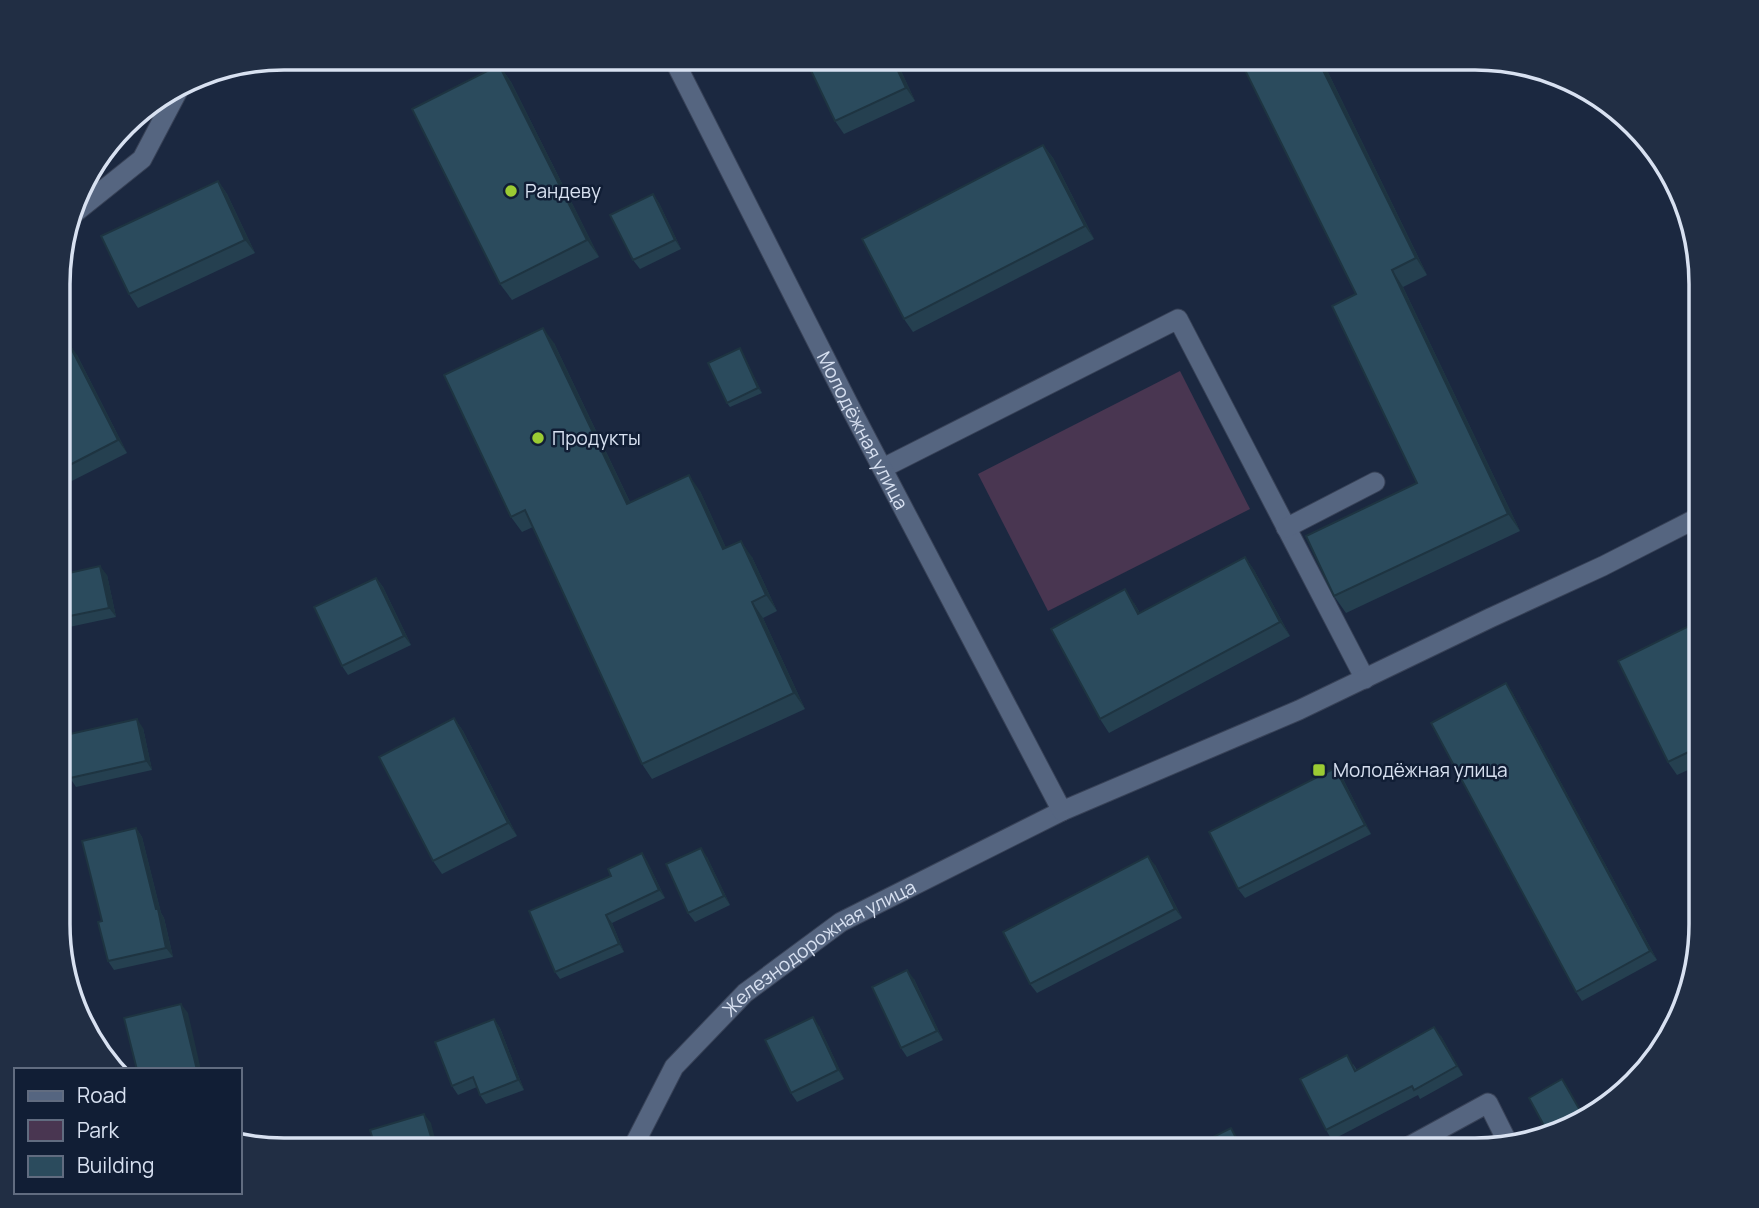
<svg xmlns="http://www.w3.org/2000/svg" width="1759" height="1208" viewBox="0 0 1759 1208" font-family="Manrope,sans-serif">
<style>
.green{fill:#493651}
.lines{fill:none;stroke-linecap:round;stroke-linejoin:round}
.service-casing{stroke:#384257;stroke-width:21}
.minor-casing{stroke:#384257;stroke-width:21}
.tertiary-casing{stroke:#384257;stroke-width:21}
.service{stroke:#556580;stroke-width:19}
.minor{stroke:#556580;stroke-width:19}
.tertiary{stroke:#556580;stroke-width:19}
.wall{fill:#254050}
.shaded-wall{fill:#1e3441}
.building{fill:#2b4b5d;stroke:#1e3441;stroke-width:2}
.poi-dot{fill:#9bcb33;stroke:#111e35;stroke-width:2.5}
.labels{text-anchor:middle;stroke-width:5;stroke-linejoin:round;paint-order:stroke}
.poi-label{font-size:19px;fill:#d8e1f1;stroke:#111e35;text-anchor:start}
.street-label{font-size:19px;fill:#d8e1f1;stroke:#111e35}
.rim{fill:none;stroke:#d8e1f1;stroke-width:3.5}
</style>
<rect width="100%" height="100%" fill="#1b2840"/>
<path class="green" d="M1180 371 1250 509 1048 611 978 474Z"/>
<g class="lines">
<defs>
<g id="service">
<path d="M72 215 142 159 181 85"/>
<path d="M883 468 1178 319 1365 679"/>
<path d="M1286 528 1375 482"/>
<path d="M1402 1150 1488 1103 1508 1143"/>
</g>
<g id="minor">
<path id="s1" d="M634 1150V1145L674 1067 745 993 841 922 1062 811"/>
</g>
<g id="tertiary">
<path id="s2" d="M673 58 849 405 1062 811 1299 710 1490 618 1603 566 1701 516"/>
</g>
</defs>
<use href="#service" class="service-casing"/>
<use href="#minor" class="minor-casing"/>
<use href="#tertiary" class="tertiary-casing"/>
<use href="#service" class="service"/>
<use href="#minor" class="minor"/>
<use href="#tertiary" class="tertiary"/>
</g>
<g class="wall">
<path d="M805 58H895L915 101 844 134 835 121Z"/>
<path d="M1239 58H1321L1427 275 1403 287 1520 531 1346 613 1334 596 1417 483 1356 294Z"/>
<path d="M499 65 511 82 599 257 512 300 500 284Z"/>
<path d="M1043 145 1053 158 1094 239 913 332 904 319Z"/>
<path d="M218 181 227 194 255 253 138 308 129 294Z"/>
<path d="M653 194 659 203 681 249 640 269 633 260Z"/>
<path d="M554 343 630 502 700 491 726 548 752 557 777 611 763 618 805 709 652 779 642 764 533 527 522 532 511 517Z"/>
<path d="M60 346 77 355 127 453 60 487Z"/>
<path d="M740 348 762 393 730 407 727 403Z"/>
<path d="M1245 557 1254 570 1290 636 1109 733 1100 719 1134 603 1140 613Z"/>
<path d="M60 575H107L116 617 60 629Z"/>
<path d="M376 578 383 587 411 645 348 675 342 666Z"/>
<path d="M1701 620V764L1677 775 1668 762Z"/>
<path d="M1512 692 1657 960 1582 1001 1576 992Z"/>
<path d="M454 718 463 731 517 836 442 874 433 861Z"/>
<path d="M143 728 152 770 76 787 70 778Z"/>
<path d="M1335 768 1342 777 1371 834 1245 898 1238 889Z"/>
<path d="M136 828 142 837 161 913 164 918 173 957 114 970 108 961 102 921Z"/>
<path d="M642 853 647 861 665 898 612 923 624 952 560 979 555 972 611 876Z"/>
<path d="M707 857 730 905 695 922 688 913Z"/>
<path d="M1155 865 1182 918 1037 993 1030 984Z"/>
<path d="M914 979 943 1040 907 1057 901 1048Z"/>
<path d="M494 1019 500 1028 524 1090 486 1104 480 1095 477 1087 458 1095 452 1086Z"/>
<path d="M819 1026 844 1079 797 1102 791 1093Z"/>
<path d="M1441 1036 1463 1075 1420 1099 1418 1095 1332 1140 1326 1130 1353 1064 1357 1070Z"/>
</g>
<g class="shaded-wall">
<path d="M892 58H895L915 101 906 88Z"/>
<path d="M1317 58H1321L1427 275 1416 258Z"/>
<path d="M499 65 511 82 599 257 587 240Z"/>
<path d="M1043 145 1053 158 1094 239 1085 226Z"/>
<path d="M218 181 227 194 255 253 245 240Z"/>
<path d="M653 194 659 203 681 249 675 240Z"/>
<path d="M1392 270 1403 287 1520 531 1508 514Z"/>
<path d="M543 328 554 343 638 519 627 504Z"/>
<path d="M68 342 77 355 127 453 118 440Z"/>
<path d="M740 348 743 353 762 393 758 388Z"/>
<path d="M689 475 700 491 734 565 723 549Z"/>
<path d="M741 541 752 557 777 611 766 595Z"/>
<path d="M1245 557 1254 570 1290 636 1280 622Z"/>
<path d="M100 566 107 575 116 617 109 608Z"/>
<path d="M376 578 383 587 411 645 404 636Z"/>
<path d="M1125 589 1134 603 1148 627 1138 614Z"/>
<path d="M752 602 763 618 805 709 794 693Z"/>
<path d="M1506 683 1512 692 1657 960 1650 951Z"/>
<path d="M454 718 463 731 517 836 508 823Z"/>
<path d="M137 719 143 728 152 770 146 761Z"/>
<path d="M1335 768 1342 777 1371 834 1365 825Z"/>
<path d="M136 828 142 837 161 913 164 918 173 957 166 948Z"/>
<path d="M701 848 707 857 730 905 724 896Z"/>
<path d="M642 853 647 861 665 898 659 890Z"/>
<path d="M1148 856 1155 865 1182 918 1175 909Z"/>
<path d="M606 915 612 923 624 952 619 944Z"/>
<path d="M907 970 914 979 943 1040 937 1031Z"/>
<path d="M181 1004 188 1013 201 1070H197Z"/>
<path d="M813 1017 819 1026 844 1079 838 1070Z"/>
<path d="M494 1019 500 1028 524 1090 518 1080Z"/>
<path d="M1434 1027 1441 1036 1463 1075 1457 1066Z"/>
<path d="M1562 1079 1569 1089 1585 1119Z"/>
<path d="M424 1114 431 1123 438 1150H435Z"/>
<path d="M1231 1128 1237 1137 1244 1150H1242Z"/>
</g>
<g class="building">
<path d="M805 58H892L906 88 835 121Z"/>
<path d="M1239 58H1317L1416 258 1392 270 1508 514 1334 596 1306 536 1417 483 1332 306 1356 294Z"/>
<path d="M499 65 587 240 500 284 412 109Z"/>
<path d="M1043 145 1085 226 904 319 862 239Z"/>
<path d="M218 181 245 240 129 294 101 236Z"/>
<path d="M653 194 675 240 633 260 610 215Z"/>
<path d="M543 328 627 504 689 475 723 549 741 541 766 595 752 602 794 693 642 764 525 510 511 517 444 375Z"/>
<path d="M68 342 118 440 60 470V346Z"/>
<path d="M740 348 758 388 727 403 708 363Z"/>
<path d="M1245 557 1280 622 1100 719 1051 629 1125 589 1138 614Z"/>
<path d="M100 566 109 608 60 618V575Z"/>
<path d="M376 578 404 636 342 666 314 607Z"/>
<path d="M1701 620V746L1668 762 1618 661Z"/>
<path d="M1506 683 1650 951 1576 992 1431 723Z"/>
<path d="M454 718 508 823 433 861 379 757Z"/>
<path d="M137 719 146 761 70 778 61 736Z"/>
<path d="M1335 768 1365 825 1238 889 1209 832Z"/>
<path d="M136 828 156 909H158L166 948 108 961 98 922 102 921 82 841Z"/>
<path d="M701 848 724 896 688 913 666 864Z"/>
<path d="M642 853 659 890 606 915 619 944 555 972 529 911 611 876 608 869Z"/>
<path d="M1148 856 1175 909 1030 984 1003 932Z"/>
<path d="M907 970 937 1031 901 1048 872 987Z"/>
<path d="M181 1004 197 1070H137L124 1018Z"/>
<path d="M813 1017 838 1070 791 1093 765 1040Z"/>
<path d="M494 1019 518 1080 480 1095 473 1077 452 1086 435 1042Z"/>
<path d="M1434 1027 1457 1066 1414 1090 1412 1086 1326 1130 1300 1079 1347 1055 1355 1071Z"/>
<path d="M1562 1079 1585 1119 1576 1127 1548 1133 1529 1098Z"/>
<path d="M424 1114 435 1150H376L370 1130Z"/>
<path d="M1231 1128 1242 1150H1187Z"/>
</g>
<g class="poi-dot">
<circle cx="511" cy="191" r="7"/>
<circle cx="538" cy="438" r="7"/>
<rect x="1312" y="763" width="14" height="14" rx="3.5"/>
</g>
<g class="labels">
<g class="poi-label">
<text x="525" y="198">Рандеву</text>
<text x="552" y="445">Продукты</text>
<text x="1333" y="777">Молодёжная улица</text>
</g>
<g class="street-label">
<text dy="7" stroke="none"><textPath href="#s2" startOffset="418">Молодёжная улица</textPath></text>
<text dy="7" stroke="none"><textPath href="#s1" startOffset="282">Железнодорожная улица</textPath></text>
</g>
</g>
<path d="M0 0H1759V1208H0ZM284 70H1475A214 214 0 0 1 1689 284V924A214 214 0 0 1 1475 1138H284A214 214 0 0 1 70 924V284A214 214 0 0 1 284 70Z" fill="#212e44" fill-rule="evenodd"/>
<path class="rim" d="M284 70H1475A214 214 0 0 1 1689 284V924A214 214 0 0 1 1475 1138H284A214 214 0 0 1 70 924V284A214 214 0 0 1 284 70Z"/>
<rect x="14" y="1068" width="228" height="126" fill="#111e35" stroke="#616c80" stroke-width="2"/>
<rect x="28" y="1091" width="35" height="10" fill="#556580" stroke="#616c80" stroke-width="2"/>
<text x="77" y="1103" font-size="21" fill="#d8e1f1">Road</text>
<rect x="28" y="1120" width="35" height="21" fill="#493651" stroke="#616c80" stroke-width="2"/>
<text x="77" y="1138" font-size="21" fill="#d8e1f1">Park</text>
<rect x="28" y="1156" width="35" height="21" fill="#2b4b5d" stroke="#616c80" stroke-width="2"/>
<text x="77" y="1173" font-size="21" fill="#d8e1f1">Building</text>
</svg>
